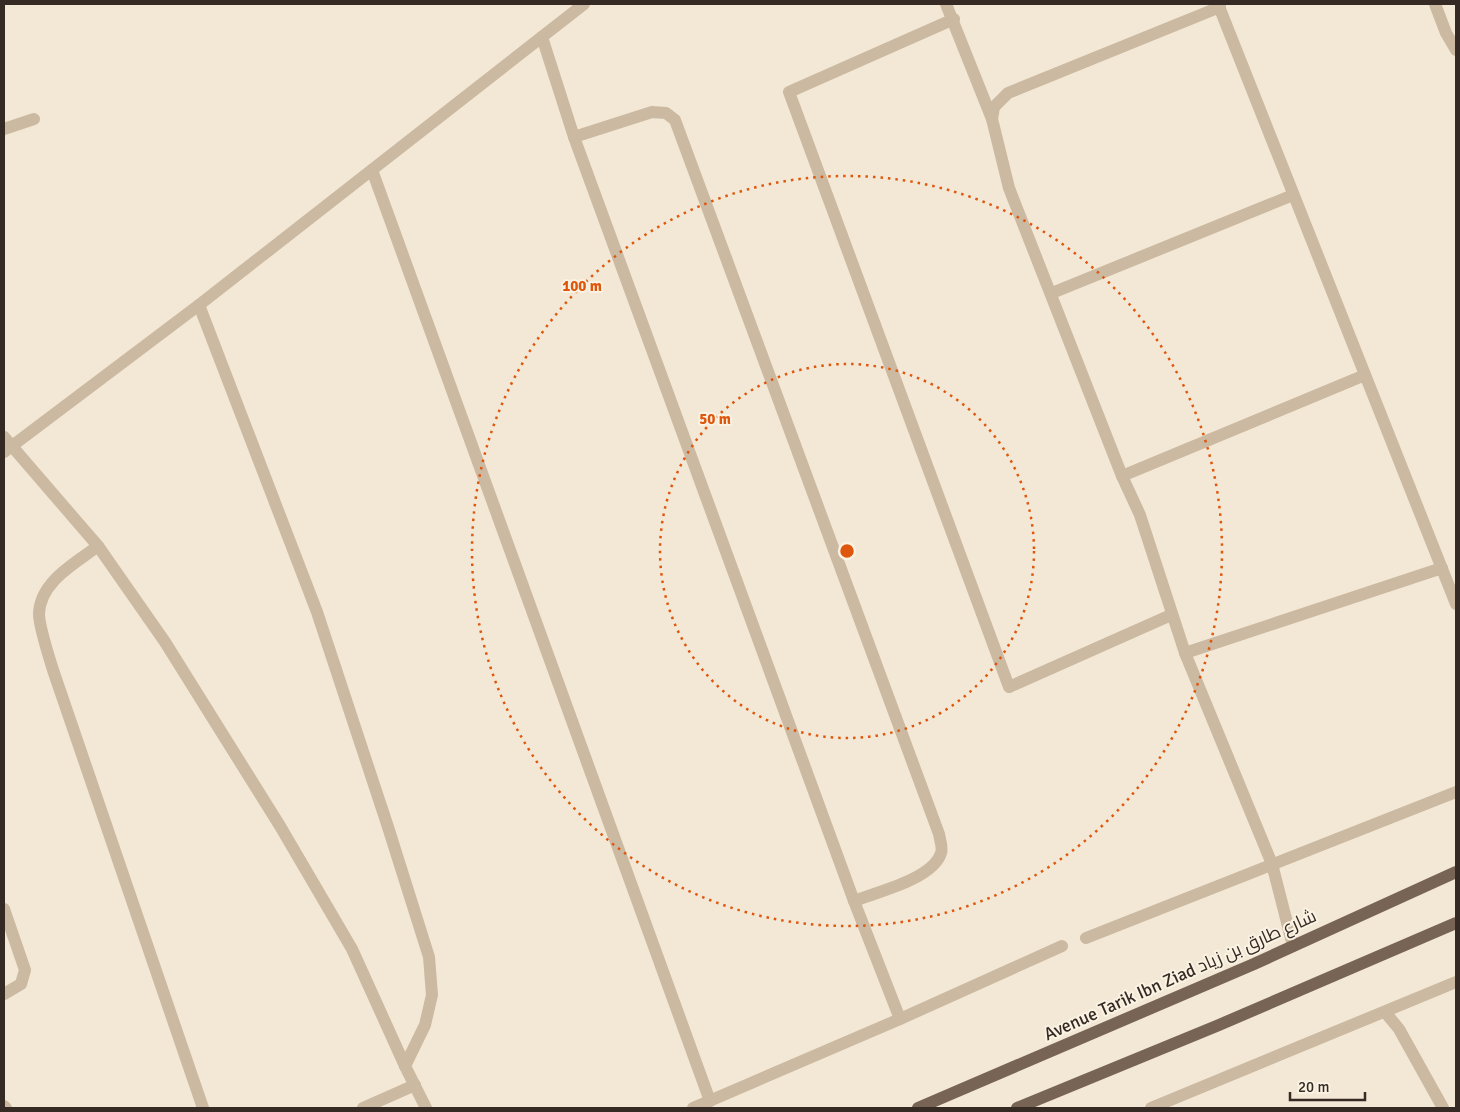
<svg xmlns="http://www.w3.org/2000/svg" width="1460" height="1112" viewBox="0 0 1460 1112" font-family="Signika,Cairo,sans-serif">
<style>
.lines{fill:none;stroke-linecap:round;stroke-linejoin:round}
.street{stroke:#cbb9a1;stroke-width:12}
.primary{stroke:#786454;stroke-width:12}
.ring{fill:none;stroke:#df570d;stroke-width:2.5;stroke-dasharray:2.5 5}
.labels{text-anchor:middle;stroke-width:4;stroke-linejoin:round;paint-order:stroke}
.street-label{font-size:18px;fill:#352b24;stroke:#faf2e2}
.centre{fill:#df570d;stroke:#faf2e2;stroke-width:2.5}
.ring-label{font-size:15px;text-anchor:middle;font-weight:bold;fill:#df570d;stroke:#faf2e2;stroke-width:4;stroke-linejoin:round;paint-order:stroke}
</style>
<rect width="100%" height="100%" fill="#f3e8d5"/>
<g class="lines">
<g class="street">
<path d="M946 4 992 119"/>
<path d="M1218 4 1456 604"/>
<path d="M1435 4 1446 33 1456 50"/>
<path d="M1220 7 1008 93 994 107 992 119 1009 188 1122 476 1140 515 1185 653 1272 864 1293 946"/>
<path d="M954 19 789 92 1009 687 1171 615"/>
<path d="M542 37 574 137 854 901 900 1019"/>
<path d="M4 129 34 119"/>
<path d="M574 137 652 112 666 113 675 120 939 834C940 840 943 848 941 853 933 879 877 892 854 901"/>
<path d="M372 170 710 1101"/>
<path d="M1052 293 1293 195"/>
<path d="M199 305 317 612 388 827 429 957 432 995 425 1025 405 1066"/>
<path d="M4 437 98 546 165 642 280 826 352 949 405 1066 426 1108"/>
<path d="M4 452 199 305 584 4"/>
<path d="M1122 476 1365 375"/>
<path d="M98 546C76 563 40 581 39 614 39 626 49 657 53 670L203 1108"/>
<path d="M1185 653 1442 568"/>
<path d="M4 909 25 970 21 984 4 994"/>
<path d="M1086 938 1456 792"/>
<path d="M1385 1012 1399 1029 1443 1108"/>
<path d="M4 1106 6 1108"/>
<path d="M363 1108 415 1085"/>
<path d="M693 1108 900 1019 1062 946"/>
<path d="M1151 1108 1456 982"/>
</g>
<g class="primary">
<path d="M918 1108 1254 964 1456 872"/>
<path d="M1017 1108 1219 1025 1456 923"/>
</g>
</g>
<g class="ring">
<circle cx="847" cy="551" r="187"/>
<circle cx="847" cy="551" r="375"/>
</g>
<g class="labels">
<g class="street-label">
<text transform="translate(1180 975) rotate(-24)" y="6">Avenue Tarik Ibn Ziad شارع طارق بن زياد</text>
</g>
</g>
<circle cx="847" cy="551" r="8" class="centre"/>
<g class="ring-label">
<text x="582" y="291">100 m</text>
<text x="715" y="424">50 m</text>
</g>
<rect width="1460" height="1112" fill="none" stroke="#352b24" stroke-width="10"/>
<path d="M1290 1092v8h75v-8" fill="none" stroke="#352b24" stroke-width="2.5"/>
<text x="1298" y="1092" font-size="15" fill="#352b24" stroke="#faf2e2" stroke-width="4" paint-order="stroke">20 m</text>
</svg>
